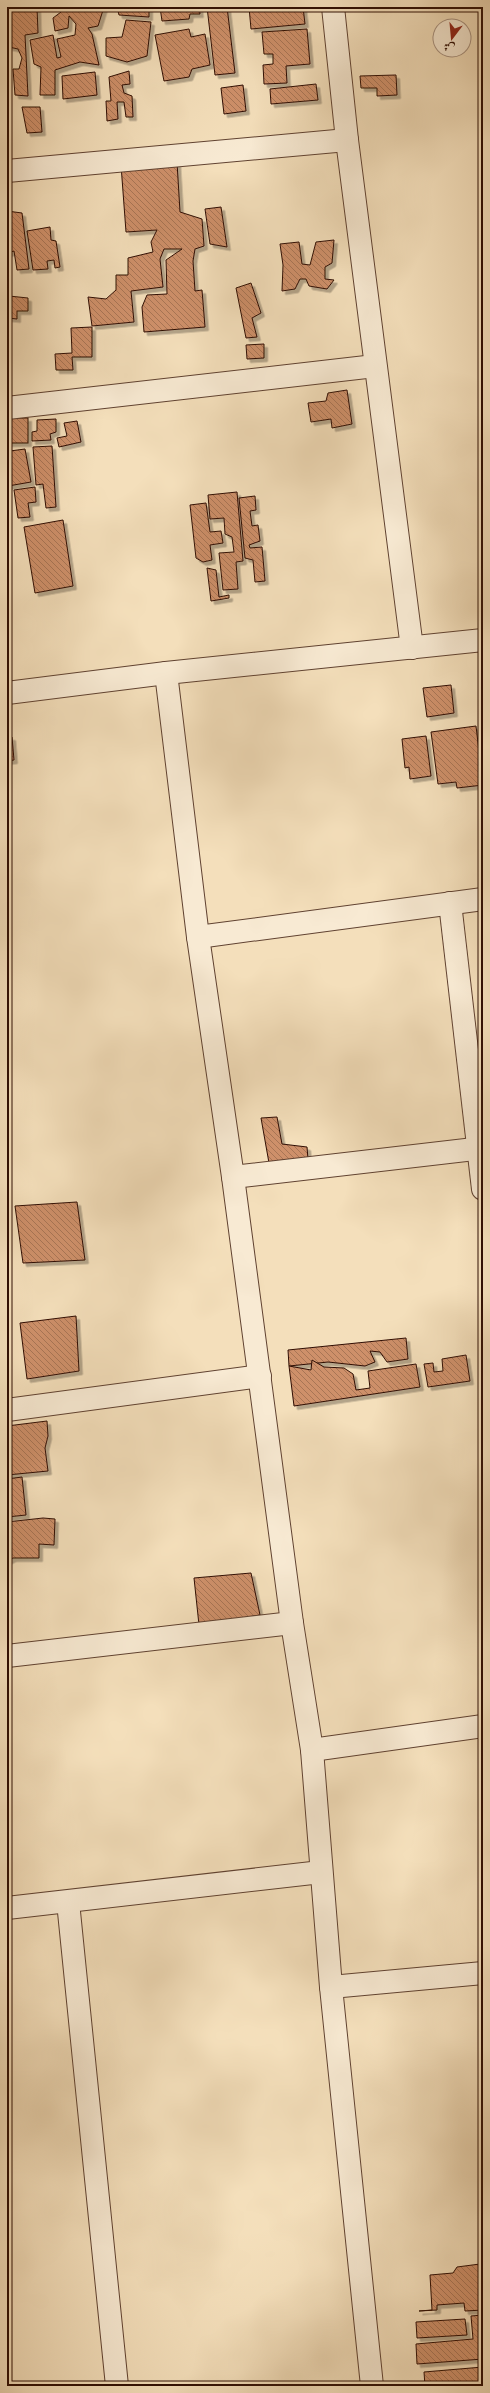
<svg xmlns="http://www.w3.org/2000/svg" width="490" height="2393" viewBox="0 0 490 2393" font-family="Cardo,Amiri,serif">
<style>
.building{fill:url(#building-back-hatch);stroke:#2f0e03;filter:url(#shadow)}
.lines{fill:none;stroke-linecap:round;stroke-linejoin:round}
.minor-casing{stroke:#604231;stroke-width:24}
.minor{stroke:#f8ead3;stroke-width:22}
</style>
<defs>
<pattern id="building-back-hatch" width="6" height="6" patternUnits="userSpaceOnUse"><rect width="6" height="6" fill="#ce906a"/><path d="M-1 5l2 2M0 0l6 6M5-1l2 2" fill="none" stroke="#a87455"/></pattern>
<filter id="shadow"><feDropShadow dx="3.5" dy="3.5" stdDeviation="0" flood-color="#0004"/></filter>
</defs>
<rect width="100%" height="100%" fill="#f4dfbb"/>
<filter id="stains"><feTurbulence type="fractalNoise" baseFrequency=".005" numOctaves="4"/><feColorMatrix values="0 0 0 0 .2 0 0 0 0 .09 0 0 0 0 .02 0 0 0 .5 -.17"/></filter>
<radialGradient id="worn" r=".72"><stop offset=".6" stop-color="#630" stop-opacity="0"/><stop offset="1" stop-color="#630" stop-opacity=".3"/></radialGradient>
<g class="building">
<path d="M7 7H37L38 33 25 35 28 96 15 95 13 69H19L22 58 18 49 9 47Z"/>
<path d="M57 7H104L98 26 88 28 92 34 99 65 80 62 55 70V95H40L41 67 34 64 30 40 53 35 57 58 61 57 57 39 75 35 76 24 69 16 68 28 55 31 53 18 61 12Z"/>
<path d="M117 7H149V17L119 15Z"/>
<path d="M160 7H199L200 14H190L189 19 162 21Z"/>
<path d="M207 7H227L235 73 215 75Z"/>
<path d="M249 7H303L305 24 251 29Z"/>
<path d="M126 20 151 22 147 56 127 62 106 56V38L122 37Z"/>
<path d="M189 29 191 37 205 34 210 65 192 69 189 77 164 81 155 35Z"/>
<path d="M307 29 310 64 286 66 287 83 264 84 263 65 273 64V54H264L262 32Z"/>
<path d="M129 71 130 84 122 85 124 93 132 96 133 117H126L124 102H117L118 119 107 121 106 101H111L109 77Z"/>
<path d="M95 72 97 95 63 99 62 76Z"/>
<path d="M396 75 397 95 377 96V88H361L360 76Z"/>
<path d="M316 84 318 100 271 104 270 89Z"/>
<path d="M243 85 246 111 224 114 221 88Z"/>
<path d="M22 107H40L42 132 27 133Z"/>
<path d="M177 162 180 212 202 219 204 246 195 249 193 261 195 291 202 290 205 327 144 332 142 307 147 295 167 294 166 260 182 249H164L160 259 163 287 131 291 134 322 92 326 88 297 106 299 116 290V275H128V258L153 252 151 242 157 230 126 232 121 165Z"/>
<path d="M221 207 227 247 210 244 205 209Z"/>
<path d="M7 211 22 213 29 269 17 270 14 251 8 253 7 258Z"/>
<path d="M50 227 51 240 56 241 60 267 55 268 54 260 47 261 48 269 33 270 27 231Z"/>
<path d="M334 240 332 263 325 267V279L334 280 327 289 309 286 306 279H300L295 289 282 291 283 265 280 244 299 242 302 264 310 265 316 242Z"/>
<path d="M251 283 261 313 252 318 257 337 246 338 236 288Z"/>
<path d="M9 296 28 298V311H17V319L8 318Z"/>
<path d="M92 327V357H72L73 370H56L55 354 72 353 71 328Z"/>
<path d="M264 344V358L247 359 246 345Z"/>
<path d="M347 390 352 424 332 428 331 419 311 422 308 403 326 401 328 393Z"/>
<rect x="7" y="418" width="21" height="25"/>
<path d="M56 419V432L50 434 51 440 32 441V432L37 431V420Z"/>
<path d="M77 421 81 442 59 447 57 438 67 436 64 423Z"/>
<path d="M52 446 56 507 46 508 43 484 36 485 33 447Z"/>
<path d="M25 449 31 482 8 486 7 458 10 451Z"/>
<path d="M35 487 36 502 28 503 30 517 18 518 14 490Z"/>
<path d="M237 492 243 561 236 562 238 589 223 590 219 553 234 552 232 537 225 534 224 518 210 519 208 495Z"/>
<path d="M255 496 256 510 250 511 252 526 258 525 260 541 249 545 250 548 262 547 265 581 255 582 253 560 245 558 239 498Z"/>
<path d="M206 503 210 532 221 531 223 543 210 545 212 560 203 562 196 558 190 505Z"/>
<path d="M63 520 73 586 35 593 24 527Z"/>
<path d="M207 568 216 570 219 597 229 595V598L211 601Z"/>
<path d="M451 685 454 713 427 717 423 688Z"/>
<path d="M476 726 483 785 457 788 456 782 438 784 431 732Z"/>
<path d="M426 736 431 776 410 779 409 767 405 768 402 739Z"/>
<path d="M7 737H12L14 760 7 761Z"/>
<path d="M277 1117 282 1144 307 1147 308 1159 269 1163 261 1118Z"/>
<path d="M77 1202 85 1260 23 1263 15 1206Z"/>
<path d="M76 1316 79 1371 27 1379 20 1323Z"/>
<path d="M406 1338 408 1359 387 1362 380 1352 370 1351 375 1362 365 1366 328 1362 289 1366 288 1350Z"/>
<path d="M466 1355 470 1381 428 1387 424 1364 433 1363 434 1372 443 1371 442 1359Z"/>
<path d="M312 1360 324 1367 344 1368 353 1374 356 1390 370 1388 368 1371 416 1364 420 1387 294 1406 289 1366 311 1370Z"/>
<path d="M47 1421 48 1436 45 1448 48 1471 7 1475V1426Z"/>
<path d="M22 1477 26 1515 7 1517V1479Z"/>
<path d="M43 1518 55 1519 54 1545 39 1544V1558H13L7 1561V1522Z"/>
<path d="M251 1573 260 1615 199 1625 194 1578Z"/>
<path d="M480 2264 483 2282V2310L465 2311 464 2303 437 2305V2310L419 2311 432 2310 430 2275 453 2273 457 2267Z"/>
<path d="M483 2315V2359L417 2364 416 2344 473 2339 471 2316Z"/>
<path d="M465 2319 467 2335 417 2338 416 2322Z"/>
<path d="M483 2367V2386H425L424 2372Z"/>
</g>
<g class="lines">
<defs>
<g id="minor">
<path d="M333 7 347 140 412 648"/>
<path d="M7 171 347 140"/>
<path d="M7 408 375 366"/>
<path d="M166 673 198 937 233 1177 292 1623 312 1750 331 1987 372 2386"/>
<path d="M7 693 166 673 483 640"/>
<path d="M450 903 483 1189"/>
<path d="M198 937 483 899"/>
<path d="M233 1177 483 1148"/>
<path d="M7 1410 260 1376"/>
<path d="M7 1656 292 1623"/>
<path d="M312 1750 483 1726"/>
<path d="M68 1902 117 2386"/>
<path d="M7 1908 321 1872"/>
<path d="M331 1987 483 1973"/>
</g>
</defs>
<use href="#minor" class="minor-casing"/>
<use href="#minor" class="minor"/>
</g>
<rect width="490" height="2393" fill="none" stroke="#f4dfbb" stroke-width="24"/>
<rect x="8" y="8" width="474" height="2377" fill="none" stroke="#2f0e03" stroke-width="2"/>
<rect x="12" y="12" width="466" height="2369" fill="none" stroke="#2f0e03"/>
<g transform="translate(452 38) rotate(196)"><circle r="19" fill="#f8ead3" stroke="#a89280"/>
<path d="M0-3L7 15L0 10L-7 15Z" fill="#8f2418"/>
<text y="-6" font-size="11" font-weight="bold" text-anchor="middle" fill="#2f0e03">ش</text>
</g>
<rect width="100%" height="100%" filter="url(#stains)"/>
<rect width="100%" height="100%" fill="url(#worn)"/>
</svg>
